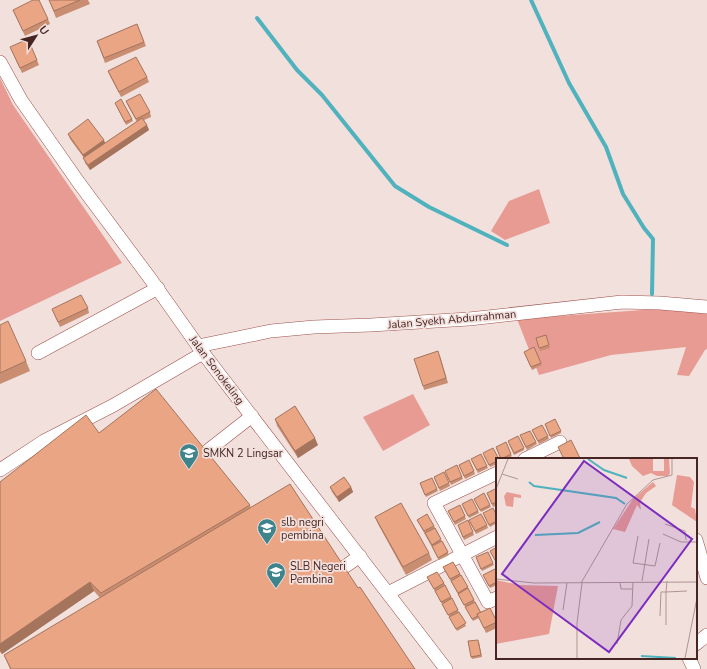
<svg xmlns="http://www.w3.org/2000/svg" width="707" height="669" viewBox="0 0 707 669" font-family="'Nunito Sans',sans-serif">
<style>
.forest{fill:#e79b93}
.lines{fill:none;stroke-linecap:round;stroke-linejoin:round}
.stream{stroke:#4fb2bd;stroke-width:4}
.minor-casing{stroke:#9e514b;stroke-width:14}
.minor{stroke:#fff;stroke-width:13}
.wall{fill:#c98e72}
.shaded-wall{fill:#a4745d}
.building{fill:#eaa585;stroke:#a4745d}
.labels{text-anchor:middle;stroke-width:3.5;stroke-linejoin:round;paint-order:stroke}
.street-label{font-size:11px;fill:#472522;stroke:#f2e0dd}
.poi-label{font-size:11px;fill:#472522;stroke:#f2e0dd;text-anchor:start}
.inset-river{fill:none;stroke:#4fb2bd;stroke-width:2}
.inset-road{fill:none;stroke:#ae9592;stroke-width:1}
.view{fill:#7b2cbf;fill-opacity:0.15;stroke:#7b2cbf;stroke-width:2}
.inset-edge{fill:none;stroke:#472522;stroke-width:2}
</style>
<rect width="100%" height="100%" fill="#f2e0dd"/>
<g class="forest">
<path d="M0 78 13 105 122 263 0 321Z"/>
<path d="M539 189 550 223 505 240 491 231 509 201Z"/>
<path d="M657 309 694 311 707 314V349L705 350 689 376 677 375 686 347 611 355 539 375 517 319Z"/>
<path d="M413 394 430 425 383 451 363 417Z"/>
</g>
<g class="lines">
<g class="stream">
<path d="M531 0 569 83 606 147 623 194 644 228 653 239 652 294"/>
<path d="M257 18 297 70 322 95 395 186 429 207 507 245"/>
</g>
<defs>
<g id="minor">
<path d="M0 62 21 100 79 183 152 281 203 353 446 669"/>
<path d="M198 346 271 331 314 327 371 325 469 319 622 302 660 303 707 307"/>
<path d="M38 353 158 288"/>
<path d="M206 452 252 416"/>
<path d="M525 459 560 442"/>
<path d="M0 470 44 441 114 405 203 353"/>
<path d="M497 473 434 503 488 602 497 598"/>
<path d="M696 540 707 578"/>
<path d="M330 577 360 556"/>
<path d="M388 593 497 537"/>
<path d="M696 644 707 635"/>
<path d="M689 658 694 669"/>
</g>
</defs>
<use href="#minor" class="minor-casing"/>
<use href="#minor" class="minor"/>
</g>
<g class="wall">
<path d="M49 0H88L90 4 56 18Z"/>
<path d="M13 10 48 19 50 24 25 36Z"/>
<path d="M137 24 146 46 105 63 97 41Z"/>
<path d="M10 47 37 60 39 65 22 73Z"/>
<path d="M108 71 147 77 149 82 121 97 110 76Z"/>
<path d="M126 101 150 112 151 117 144 120 149 130 90 170 85 163 84 158 70 139 68 134 104 140 105 143 137 122 128 106Z"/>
<path d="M115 103 132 119 133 121 126 125Z"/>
<path d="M88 308 89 313 60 327 52 309Z"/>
<path d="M0 325 26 361 30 371 0 384Z"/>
<path d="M546 335 550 348 540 351 536 338Z"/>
<path d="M534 347 542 365 532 370 524 352Z"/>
<path d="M440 356 448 383 424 390 423 386Z"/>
<path d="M275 419 318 445 298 458 277 426Z"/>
<path d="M546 426 561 431V433L551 438Z"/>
<path d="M533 432 548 436 549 439 539 444Z"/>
<path d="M99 433 250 505 251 508 358 588 415 669H10L4 655 100 598 94 591 2 654 0 652V482Z"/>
<path d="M521 438 536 442 537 444 527 450Z"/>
<path d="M509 444 524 448V450L514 455Z"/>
<path d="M511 454 512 456 507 459H501Z"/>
<path d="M484 456 497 459V464L490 467Z"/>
<path d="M472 461 487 466 488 468 478 473Z"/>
<path d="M460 467 474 471 475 474 465 479Z"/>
<path d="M446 474 462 477 463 479 451 485Z"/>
<path d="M434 477 449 483 450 486 440 491Z"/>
<path d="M421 486 437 489 438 491 426 497Z"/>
<path d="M330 487H351L353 492 339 502 332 492Z"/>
<path d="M497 488V505L493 507 488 495Z"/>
<path d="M474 499 490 505 491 507 481 512Z"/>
<path d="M463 507 478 511 479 513 469 518Z"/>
<path d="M449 513 465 516 466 519 455 525Z"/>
<path d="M484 516H497V523L490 527Z"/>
<path d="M375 517 429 553 432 560 406 575 378 524Z"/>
<path d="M417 520 434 526 449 555 439 560Z"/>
<path d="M470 522 487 525 488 528 476 534Z"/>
<path d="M459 528 473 532 474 535 464 540Z"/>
<path d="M477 560 493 563 494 565 482 571Z"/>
<path d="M443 567 460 574 481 613 497 622V628L486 633 479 618 473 621Z"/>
<path d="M497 573V585L490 588 484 577Z"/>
<path d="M427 577 444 583 466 626 457 631Z"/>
<path d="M479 642 482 657 472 659 471 657Z"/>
</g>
<g class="shaded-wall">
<path d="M147 125 149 130 90 170 88 165Z"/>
<path d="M104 140 105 145 85 160 83 155Z"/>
<path d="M315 438 318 445 298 458 295 451Z"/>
<path d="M351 487 353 492 339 502 337 497Z"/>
<path d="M90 582 94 591 2 654 0 650V644Z"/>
</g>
<g class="building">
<path d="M33 0H39L48 19 23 31 13 10Z"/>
<path d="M49 0H80L54 11Z"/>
<path d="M137 24 144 42 104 58 97 41Z"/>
<path d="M28 39 37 60 20 68 10 47Z"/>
<path d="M136 57 147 77 119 92 108 71Z"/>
<path d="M140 94 150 112 136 119 126 101Z"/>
<path d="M121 99 132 119 125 122 115 103Z"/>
<path d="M142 118 147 125 88 165 83 158Z"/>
<path d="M88 119 104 140 83 155 68 134Z"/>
<path d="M81 295 88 308 58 322 52 309Z"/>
<path d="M8 321 26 361 0 373V325Z"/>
<path d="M546 335 549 345 539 348 536 338Z"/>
<path d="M534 347 541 363 531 367 524 352Z"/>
<path d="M438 351 446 378 423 386 414 359Z"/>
<path d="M156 389 250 505 101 593 90 582 0 644V482L86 415 99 433Z"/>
<path d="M295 406 315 438 295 451 275 419Z"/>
<path d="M555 419 561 431 550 436 545 424Z"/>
<path d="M542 425 548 436 538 441 532 430Z"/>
<path d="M530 431 536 442 526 447 520 435Z"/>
<path d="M518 436 524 448 514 453 508 441Z"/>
<path d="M571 440 580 458 579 459H564L558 447Z"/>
<path d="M506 442 511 454 501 459 496 447Z"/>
<path d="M493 448 499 459H497V461L489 465 483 453Z"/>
<path d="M481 454 487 466 477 470 471 459Z"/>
<path d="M469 460 474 471 464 476 459 465Z"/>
<path d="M457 465 462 477 450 482 445 471Z"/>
<path d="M444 472 449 483 439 488 434 477Z"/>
<path d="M344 477 351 487 337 497 330 487Z"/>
<path d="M432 478 437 489 425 495 420 483Z"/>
<path d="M290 484 358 588 360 587 415 669H11L4 655Z"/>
<path d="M497 488V502L492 504 487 493Z"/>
<path d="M484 493 490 505 480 510 474 499Z"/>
<path d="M472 499 478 511 468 516 462 504Z"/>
<path d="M401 503 429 553 403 567 375 517Z"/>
<path d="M460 505 465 516 454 522 448 511Z"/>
<path d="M493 508 497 516V521L489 525 483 513Z"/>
<path d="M427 514 434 526 424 531 417 520Z"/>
<path d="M481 514 487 525 475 531 469 520Z"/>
<path d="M468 520 473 532 463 537 458 525Z"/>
<path d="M435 528 441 539 432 545 425 533Z"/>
<path d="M442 541 448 552 438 558 432 546Z"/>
<path d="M497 547V561L496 562 490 551Z"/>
<path d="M488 552 493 563 481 569 476 557Z"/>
<path d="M453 562 460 574 450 579 443 567Z"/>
<path d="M495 569 497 573V582L489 586 483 575Z"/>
<path d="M437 572 444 583 434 589 427 577Z"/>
<path d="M461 575 468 587 458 593 451 581Z"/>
<path d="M445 585 451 597 441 602 435 591Z"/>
<path d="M468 588 474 600 464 605 458 594Z"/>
<path d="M452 598 458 610 448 615 442 604Z"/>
<path d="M475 602 481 613 477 614 478 616 472 619 465 607Z"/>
<path d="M490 608 497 622 484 628 477 614Z"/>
<path d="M459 612 466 623 456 629 449 617Z"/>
<path d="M478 640 481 655 471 657 468 641Z"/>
</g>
<defs>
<symbol id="school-pin" viewBox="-11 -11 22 30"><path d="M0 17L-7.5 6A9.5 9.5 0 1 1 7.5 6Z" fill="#3d848d" stroke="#f2e0dd"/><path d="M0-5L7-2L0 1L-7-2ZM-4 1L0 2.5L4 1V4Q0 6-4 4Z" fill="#fff"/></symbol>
</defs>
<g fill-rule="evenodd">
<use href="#school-pin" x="178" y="442" width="22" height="30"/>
<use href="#school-pin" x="256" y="517" width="22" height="30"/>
<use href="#school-pin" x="265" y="561" width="22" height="30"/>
</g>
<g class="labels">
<g class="street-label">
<text transform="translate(452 319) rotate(-5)" y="4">Jalan Syekh Abdurrahman</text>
<text transform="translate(217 370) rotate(53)" y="4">Jalan Sonokeling</text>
</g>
<g class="poi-label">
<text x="203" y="457">SMKN 2 Lingsar</text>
<text x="281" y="526">slb negri<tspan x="281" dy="13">pembina</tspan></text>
<text x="290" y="570">SLB Negeri<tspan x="290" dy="13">Pembina</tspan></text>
</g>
</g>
<g transform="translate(496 458)">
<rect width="201" height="201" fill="#f2e0dd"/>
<path d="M133 1H157V13H168V1H173L174 15 172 18H161L155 15 147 18 136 8ZM181 17 194 19 198 24 195 49 199 51 201 64 176 47ZM157 24 160 28 150 35 144 44 145 52 141 47 129 74 117 71 137 41ZM11 34 25 37V40L18 39 17 49 10 48 8 38ZM0 122 24 127 62 128 53 176 0 186Z" fill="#e79b93"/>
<path class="inset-river" d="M92 1 108 12 131 20M33 24 38 28 120 40 129 46M39 77 82 75 104 64M145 198 180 200"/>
<path class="inset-road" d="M6 16 22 21M0 31 12 1M169 66 189 73 190 82M167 76 185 84H201M142 78 137 105 159 108 164 85M0 121 38 125 201 124M146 123 153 81M124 124 125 131H137M85 125 131 46 157 22 176 17V1M67 152 71 125M164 158 165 134H170L171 123M170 167V134L191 133M121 186 125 162 136 148 137 124M81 200V165L86 125M189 200 201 140"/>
<path class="view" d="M88 3 196 81 113 194 6 116Z"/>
<rect width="201" height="201" class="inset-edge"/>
</g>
<g transform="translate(36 36) rotate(54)" stroke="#f2e0dd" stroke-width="3" paint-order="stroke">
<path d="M0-3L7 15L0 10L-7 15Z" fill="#472522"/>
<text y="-6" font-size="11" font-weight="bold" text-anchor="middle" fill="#472522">U</text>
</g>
</svg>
